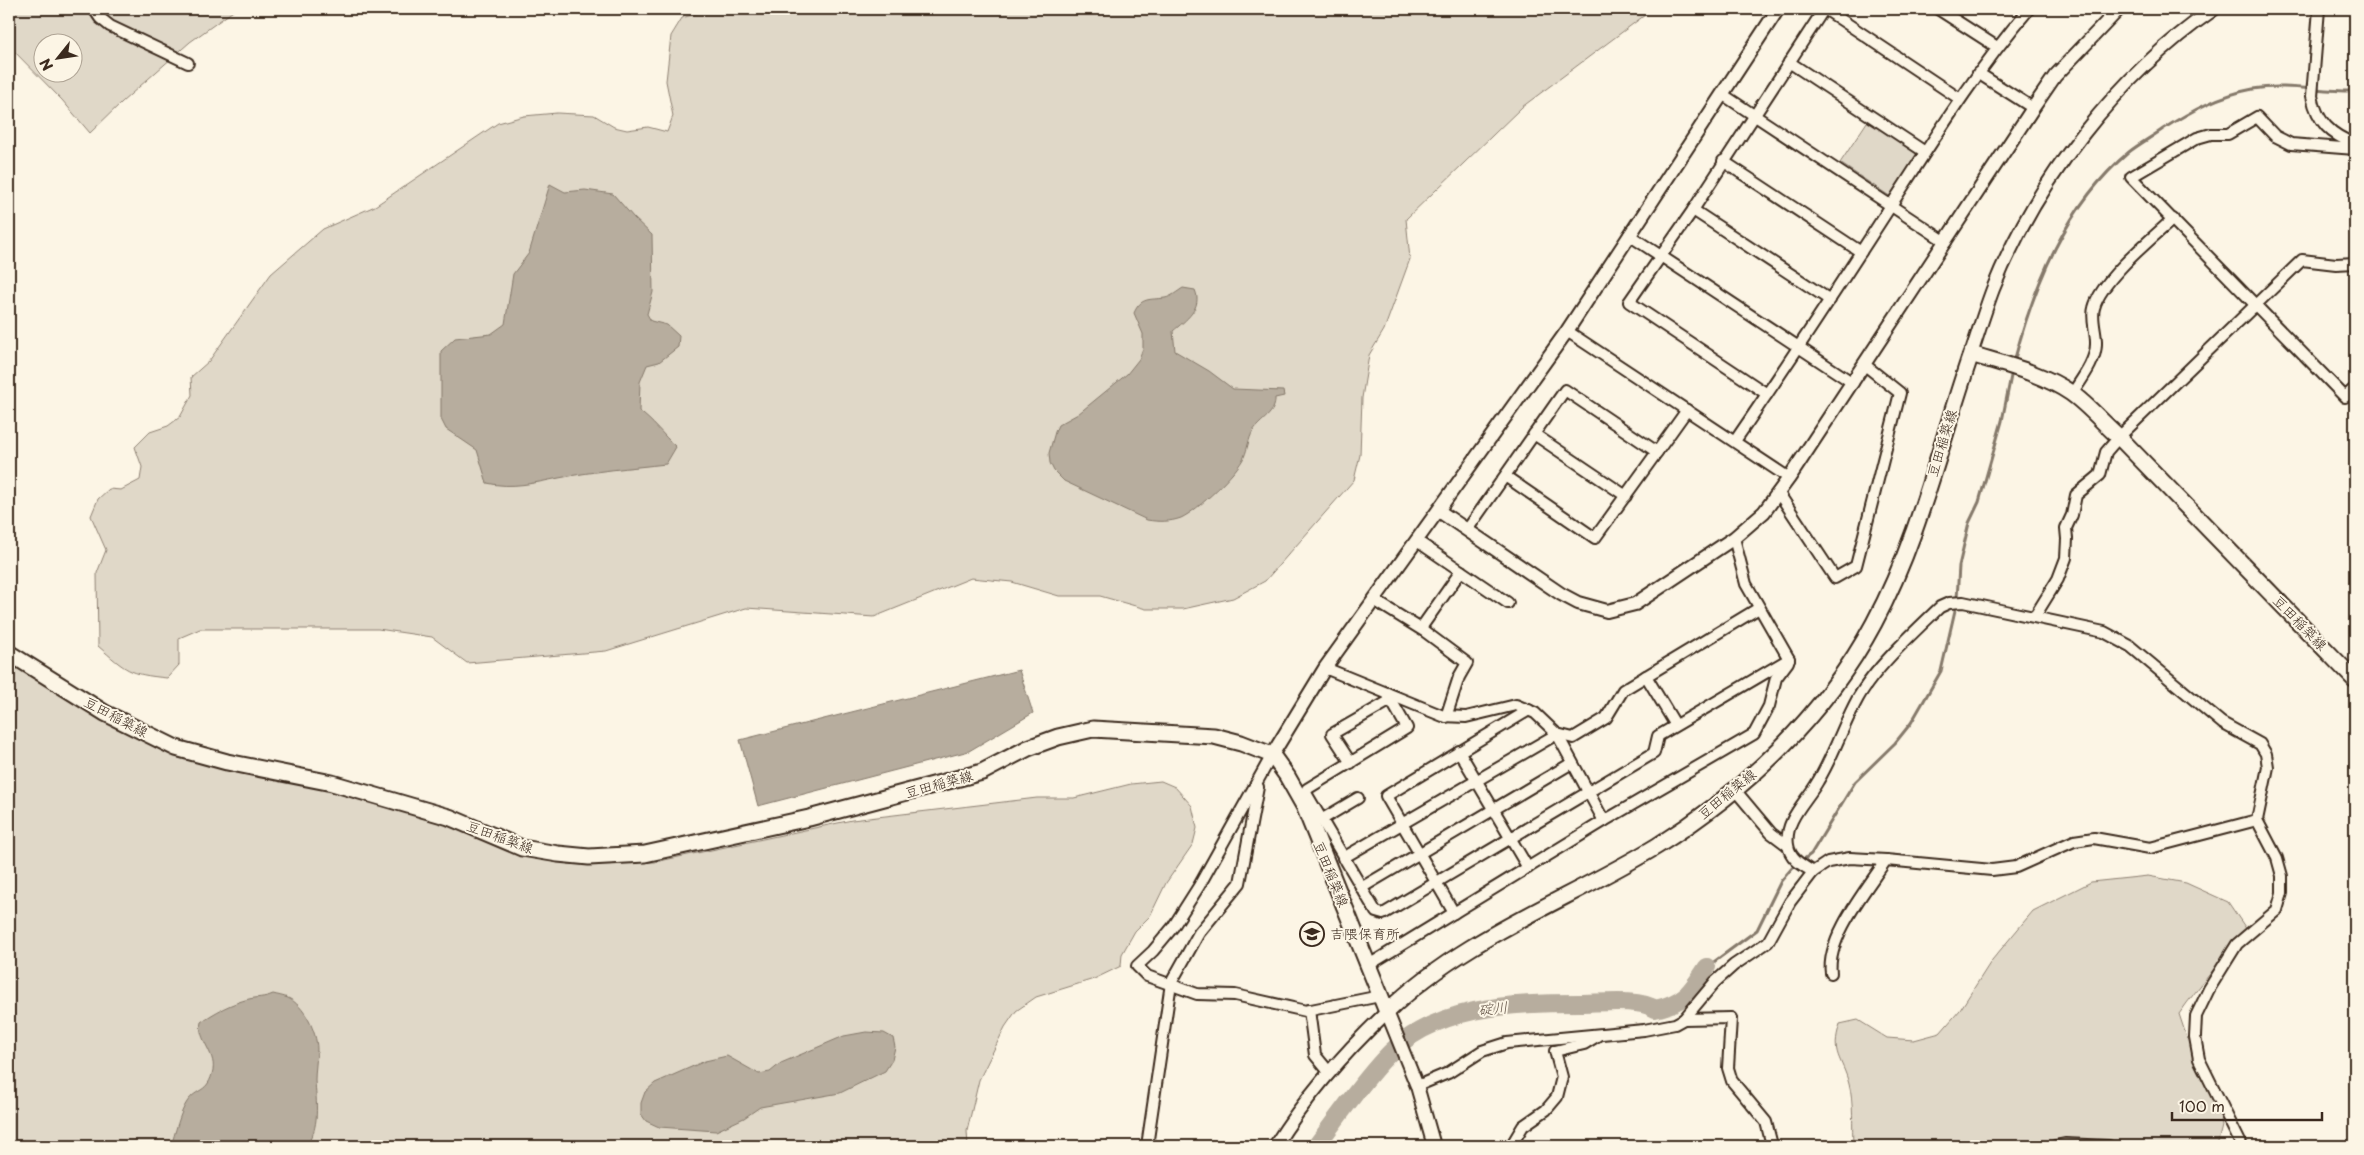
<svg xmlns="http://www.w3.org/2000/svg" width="2364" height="1155" viewBox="0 0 2364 1155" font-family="'Playpen Sans','Klee One',sans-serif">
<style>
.green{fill:#e0d8c8;stroke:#8e8173;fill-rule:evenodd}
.water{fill:#b7ad9e;stroke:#85796b}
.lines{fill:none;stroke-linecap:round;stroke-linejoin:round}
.stream{stroke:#85796b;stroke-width:3}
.river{stroke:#b7ad9e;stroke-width:18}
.minor-casing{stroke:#3b2a1e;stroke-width:14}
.tertiary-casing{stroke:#3b2a1e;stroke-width:16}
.secondary-casing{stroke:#3b2a1e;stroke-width:19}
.minor{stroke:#fcf5e5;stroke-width:10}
.tertiary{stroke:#fcf5e5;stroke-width:12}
.secondary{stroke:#fcf5e5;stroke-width:15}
.labels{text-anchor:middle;stroke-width:4;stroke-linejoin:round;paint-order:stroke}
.street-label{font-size:14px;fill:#3b2a1e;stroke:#fcf5e5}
.poi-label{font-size:14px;fill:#3b2a1e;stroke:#fcf5e5;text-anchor:start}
.water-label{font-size:15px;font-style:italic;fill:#605144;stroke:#fcf5e5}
</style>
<rect width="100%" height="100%" fill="#fcf5e5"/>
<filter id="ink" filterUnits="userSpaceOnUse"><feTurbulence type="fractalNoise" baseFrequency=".02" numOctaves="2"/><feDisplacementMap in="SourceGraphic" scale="10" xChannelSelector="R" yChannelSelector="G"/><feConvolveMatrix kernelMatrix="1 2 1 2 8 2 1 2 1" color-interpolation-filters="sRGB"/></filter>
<g filter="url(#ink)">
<g class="green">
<path d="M9 9H236L190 42 122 102 90 133 62 100 9 46ZM42 42H72V72H42Z"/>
<path d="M775 9H1653L1522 107 1406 219 1410 259 1384 330 1369 355 1362 398 1360 455 1354 480 1265 581 1233 598 1183 609H1146L1100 596H1059L1012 582 971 578 874 617 746 608 606 651 467 663 432 637 378 629H200L179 638V665L167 678C128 674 127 671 98 646L97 573 106 550 91 516 98 499 109 489 121 490 140 480 142 467 135 447 150 432 168 426 180 417 192 395 191 377 209 361 271 274 323 229 375 206 498 123 524 116 557 113 594 115 614 127 627 130 648 127 667 132 673 116 666 81 671 36 682 18 702 12Z"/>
<path d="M1869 119 1920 152 1891 197 1840 163Z"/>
<path d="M9 656 174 752 336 788 452 822 503 846 537 858 569 864 655 862 852 820 1037 798H1074L1131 784 1161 781 1175 787 1192 806 1197 828 1193 844 1166 883 1150 916 1135 931 1122 954 1121 966 1094 979 1036 997 1016 1011 1005 1027 979 1080 967 1131 968 1146H9Z"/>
<path d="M2148 876 2186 883 2228 902 2247 930C2224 958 2200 984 2179 1014L2187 1038 2204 1057 2217 1095 2222 1126 2217 1146H1853C1852 1126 1854 1103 1849 1084 1842 1057 1830 1054 1840 1024L1858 1020 1887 1038 1914 1040 1940 1033 1960 1010 1992 960 2033 911 2091 882Z"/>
</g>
<g class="water">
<path d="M550 184 565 192 585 190 613 194 634 218 652 235 653 292 647 314 651 321 667 325 679 336 678 347 659 362 647 365 640 382 639 411C653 421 663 435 676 447L666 464C630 468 594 471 559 478 534 483 512 489 487 483L477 450 446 429 441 419V351L455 338 491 334 505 324 513 274 529 253Z"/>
<path d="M1183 288 1195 290C1203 308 1186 320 1173 331L1175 351 1209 371 1233 389 1283 391 1284 396 1275 398C1276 414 1261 419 1253 431 1248 440 1248 448 1244 457 1238 472 1197 511 1181 518 1170 522 1159 522 1147 520L1064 481 1054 471 1050 463 1049 453 1055 432 1058 425 1078 414 1127 374 1139 359 1143 348V334L1134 313C1141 297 1149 300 1165 298 1171 297 1178 291 1183 288Z"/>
<path d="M1019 670 1033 713 969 751 758 806 740 740Z"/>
<path d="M273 994C277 995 283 996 288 998 304 1005 317 1032 317 1049 317 1060 315 1070 315 1080 316 1101 321 1130 305 1146H171C175 1134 180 1112 187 1102 197 1087 208 1094 213 1070 216 1053 197 1039 201 1022 215 1012 232 1003 249 999 257 997 264 998 273 994Z"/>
<path d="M866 1032 884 1033 893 1038 895 1047 892 1060 885 1071 840 1093 760 1107 744 1118 716 1131 659 1127 646 1121 641 1114V1103L645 1092 655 1083 705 1061 727 1056 759 1074 770 1072 781 1063 844 1036Z"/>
</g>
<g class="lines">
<g class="stream">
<path d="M2014 362C2034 285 2066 205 2129 152 2139 144 2152 137 2163 129 2191 111 2220 95 2253 89 2286 83 2322 92 2355 91"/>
<path d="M1957 599 1959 566 1969 523 1979 502 2002 421 2012 371"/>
<path d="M1707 967 1757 930 1781 881 1793 867 1811 854 1855 782 1895 743 1911 723 1941 671 1956 606"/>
</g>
<path class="river" d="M1316 1146C1338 1117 1359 1086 1384 1059 1433 1005 1512 1003 1580 1003 1599 1003 1640 998 1655 1009 1684 1003 1691 992 1707 967"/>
<defs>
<g id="minor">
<path d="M94 9 100 18 110 26 188 63"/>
<path d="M1825 9 1960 99"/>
<path d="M1938 9 1997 47"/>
<path d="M2105 9 2112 16"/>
<path d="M2319 9 2312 96C2317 122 2331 135 2355 144"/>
<path d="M1789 62 1925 152"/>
<path d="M1978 73 2033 108"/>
<path d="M1722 94 1946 242"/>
<path d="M2355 149 2291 144 2275 136 2257 117 2228 134H2211L2197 138 2131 177 2345 397 2355 388"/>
<path d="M1723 161 1861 252"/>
<path d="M1693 210 1830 300"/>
<path d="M1629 235 1853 383"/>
<path d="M1567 331 1789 478"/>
<path d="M1767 394 1629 302 1693 210 1824 9"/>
<path d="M2072 394C2081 380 2097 360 2096 342 2096 332 2091 318 2094 308 2101 280 2151 239 2173 219"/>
<path d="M1534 434 1626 496"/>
<path d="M1735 441C1788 364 1839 286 1890 207 1934 139 1976 71 2029 9"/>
<path d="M1657 452 1687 410"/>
<path d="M1778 492 1835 578 1856 566 1900 393 1865 365"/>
<path d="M1467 530 1565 390 1657 452 1595 538 1505 476"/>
<path d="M1734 538 1746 584 1789 659"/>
<path d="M1417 541 1508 603"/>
<path d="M1374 600 1424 631 1467 663 1459 677 1446 717"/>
<path d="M2035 616 2058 579 2066 558 2067 539 2066 528 2072 515 2076 495 2100 475 2106 452 2119 437 2302 260 2336 264 2355 263"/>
<path d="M1421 628 1461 571"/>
<path d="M1325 668 1443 716 1466 717 1516 705 1535 713 1557 734 1604 821"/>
<path d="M1646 676 1675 724"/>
<path d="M1459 751 1528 868"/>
<path d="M1272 755 1199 886 1173 927 1153 951 1137 966 1147 976 1197 994 1235 995 1306 1011 1380 996"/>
<path d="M1351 763 1332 734 1391 700"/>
<path d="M1735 790 1771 833 1787 845"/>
<path d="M1306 793 1307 789 1407 728 1387 693"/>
<path d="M1298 795 1306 793 1376 912 1383 914 1654 753 1658 736 1789 659"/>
<path d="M1321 820 1358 798"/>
<path d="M1343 858 1557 734 1573 738 1606 718 1623 690 1759 608"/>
<path d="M1813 872C1802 865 1790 859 1788 845 1784 820 1807 801 1818 781 1834 755 1843 725 1858 698 1875 668 1914 632 1940 607L1949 603 1963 602 2104 632 2130 646 2222 723 2260 744 2266 754 2268 767 2257 820 2277 858 2282 876V893L2277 910 2237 944 2209 989 2196 1016 2195 1037 2199 1059 2242 1146"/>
<path d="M1361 888 1572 763"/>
<path d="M1454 913 1386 796 1529 710"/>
<path d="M1367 966 1604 821 1754 734 1769 706 1776 678 1788 662"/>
<path d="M1831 973C1826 938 1867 889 1886 860"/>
<path d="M1309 1010 1315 1055 1329 1072"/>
<path d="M1684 1019 1731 1018 1728 1068 1732 1081 1766 1122 1772 1145"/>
<path d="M1417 1086 1448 1073 1482 1051 1507 1043 1644 1030 1675 1024 1684 1019 1715 982 1734 965 1768 942 1790 902 1813 872 1828 862 1850 858 1886 860 1992 870 2016 867 2074 841 2094 838 2150 848 2257 820"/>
<path d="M1147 1146 1171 983 1199 933 1240 883 1258 787"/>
<path d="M1511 1146 1523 1126 1546 1110 1557 1097 1562 1077 1555 1051 1584 1044 1597 1036"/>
<path d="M2055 1146 2065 1144 2109 1146"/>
</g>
<g id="tertiary">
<path d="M1971 354C1978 333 1985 310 1993 289 2036 181 2118 75 2214 9"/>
<path d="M1439 511 1561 594 1578 603 1607 611 1635 604 1734 538 1764 512 1789 478 2033 108 2055 76 2119 9"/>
<path d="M1272 755 1325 668 1567 331 1778 9"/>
<path d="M1275 1146C1306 1096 1344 1053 1387 1012L1417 1086 1434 1146"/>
</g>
<path id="secondary" d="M9 653 105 713 176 748 227 762 332 783 449 817 522 848 558 854 589 857 645 854 809 818 982 772 1028 748 1058 737 1093 729 1214 736 1241 743 1272 755 1287 776 1304 806 1387 1012C1463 937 1567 901 1657 846 1744 792 1825 715 1874 623 1919 539 1940 444 1971 354 2003 364 2042 373 2071 393 2088 405 2103 423 2119 437L2355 680"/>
</defs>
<use href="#minor" class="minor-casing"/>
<use href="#tertiary" class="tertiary-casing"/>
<use href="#secondary" class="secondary-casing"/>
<use href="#minor" class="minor"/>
<use href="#tertiary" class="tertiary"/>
<use href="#secondary" class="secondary"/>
</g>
</g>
<defs>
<symbol id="school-ring" viewBox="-11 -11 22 22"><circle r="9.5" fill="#fcf5e5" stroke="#3b2a1e" stroke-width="1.5"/><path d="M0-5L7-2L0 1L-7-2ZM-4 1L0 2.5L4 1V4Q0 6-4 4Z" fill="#3b2a1e"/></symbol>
</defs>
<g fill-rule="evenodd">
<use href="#school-ring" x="1298" y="920" width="28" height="28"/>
</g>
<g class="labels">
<g class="street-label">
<text transform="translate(1942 443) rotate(-73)" y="5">豆田稲築線</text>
<text transform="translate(2300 623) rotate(46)" y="5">豆田稲築線</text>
<text transform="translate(116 717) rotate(28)" y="5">豆田稲築線</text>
<text transform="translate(939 784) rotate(-15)" y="5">豆田稲築線</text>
<text transform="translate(1727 794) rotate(-39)" y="5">豆田稲築線</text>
<text transform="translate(500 837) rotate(20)" y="5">豆田稲築線</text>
<text transform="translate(1331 874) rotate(68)" y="5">豆田稲築線</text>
</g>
<g class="poi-label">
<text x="1330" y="939">吉隈保育所</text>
</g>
<g class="water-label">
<text transform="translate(1493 1009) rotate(-6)" y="5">碇川</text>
</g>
</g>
<rect width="2364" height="1155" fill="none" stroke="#fcf5e5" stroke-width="30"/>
<rect x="15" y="15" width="2334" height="1125" fill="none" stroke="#3b2a1e" stroke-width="2" filter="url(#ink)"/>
<g transform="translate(58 58) rotate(240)"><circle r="24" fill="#fcf5e5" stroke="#afa495"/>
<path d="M0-4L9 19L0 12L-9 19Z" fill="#3b2a1e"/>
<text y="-8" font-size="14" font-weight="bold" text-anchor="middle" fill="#3b2a1e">N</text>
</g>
<path d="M2172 1112v8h150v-8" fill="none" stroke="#3b2a1e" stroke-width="2.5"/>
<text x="2179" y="1112" font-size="15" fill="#3b2a1e" stroke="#fcf5e5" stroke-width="4" paint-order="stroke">100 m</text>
</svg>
